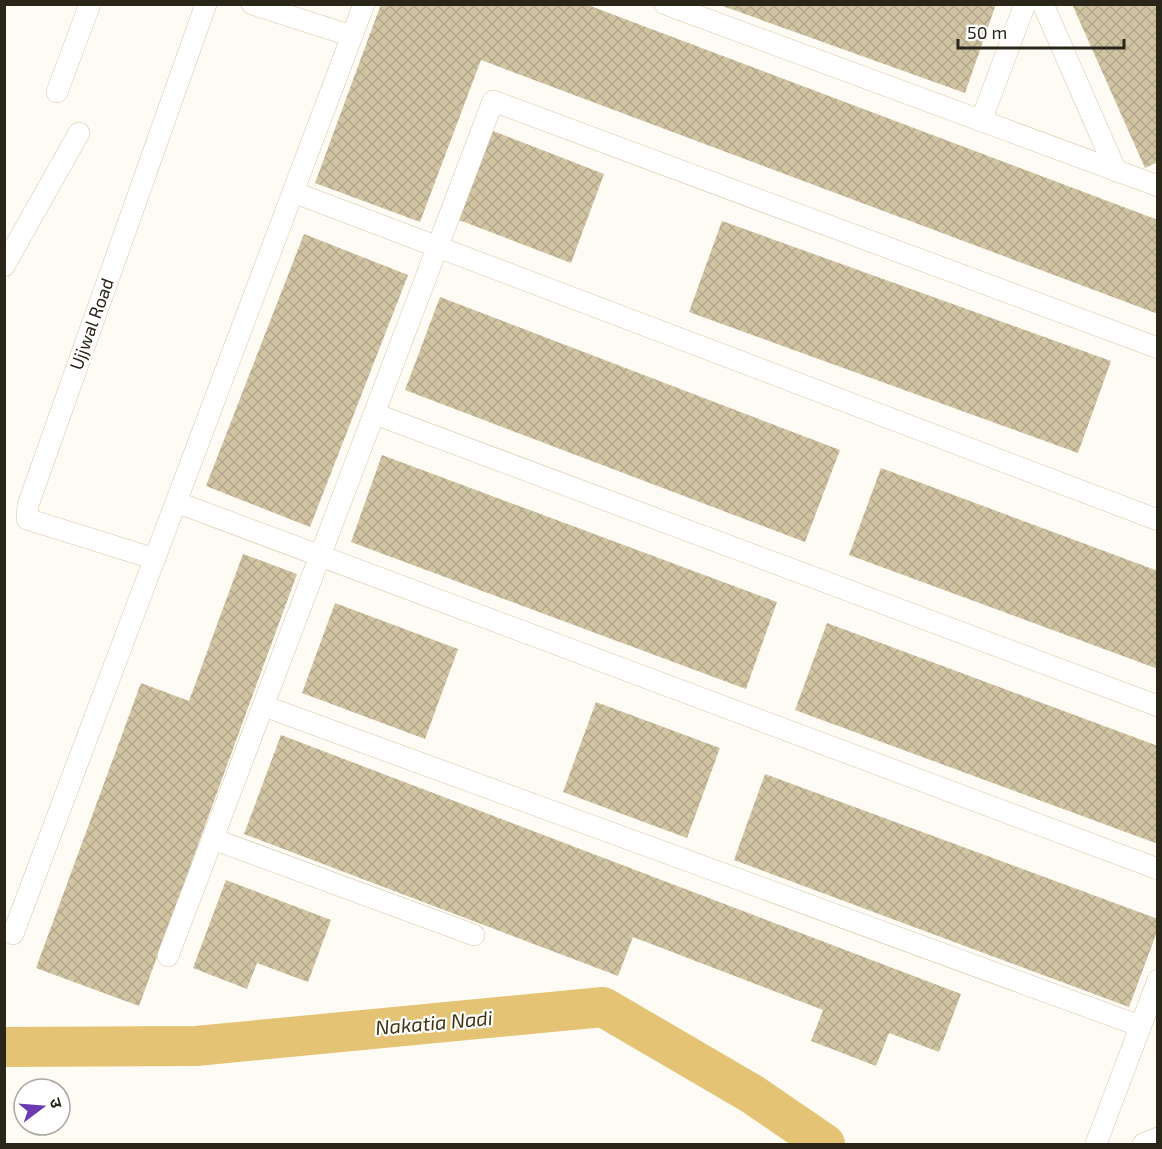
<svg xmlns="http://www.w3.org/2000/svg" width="1162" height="1149" viewBox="0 0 1162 1149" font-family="'Exo 2','Noto Sans Devanagari',sans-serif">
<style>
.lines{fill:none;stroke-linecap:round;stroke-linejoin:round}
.river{stroke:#e4c474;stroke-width:40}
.building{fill:url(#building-cross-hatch)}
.street-casing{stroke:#d4c7a6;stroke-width:22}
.street{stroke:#fff;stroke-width:21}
.labels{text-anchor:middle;stroke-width:4.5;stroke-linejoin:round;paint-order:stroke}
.street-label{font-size:18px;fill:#2a2519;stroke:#fff}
.water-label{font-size:20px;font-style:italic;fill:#40330f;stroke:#fff}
</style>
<defs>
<pattern id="building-cross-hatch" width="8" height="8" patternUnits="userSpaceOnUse" patternTransform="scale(1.5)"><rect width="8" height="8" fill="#d1c4a3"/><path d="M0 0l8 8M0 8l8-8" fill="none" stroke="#b4a88c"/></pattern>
</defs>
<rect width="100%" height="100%" fill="#fefbf4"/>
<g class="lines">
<path class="river" d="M4 1047 196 1046 603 1007 752 1094 825 1144"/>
</g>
<g class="building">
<path d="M381 4H585L1158 220V314L481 60 420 222 315 183Z"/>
<path d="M717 4H996L965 93Z"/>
<path d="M1072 4H1158V162L1145 168Z"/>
<path d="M493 131 604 174 571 263 459 220Z"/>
<path d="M722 221 1111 361 1078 453 689 312Z"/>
<path d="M304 234 408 275 310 527 206 486Z"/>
<path d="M440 297 840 450 805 542 405 390Z"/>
<path d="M382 455 777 602 746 689 351 542Z"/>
<path d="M881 468 1158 571V669L849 555Z"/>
<path d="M243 554 297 574 139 1006 36 968 141 683 189 701Z"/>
<path d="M335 603 458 649 425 739 302 693Z"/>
<path d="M827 623 1158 746V844L795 710Z"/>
<path d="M596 702 720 748 687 838 563 792Z"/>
<path d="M281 735 961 994 939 1052 889 1033 876 1066 811 1041 823 1010 633 937 618 976 244 834Z"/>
<path d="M765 774 1158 919V929L1129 1007 734 860Z"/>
<path d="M226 880 331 920 308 982 257 963 247 989 193 968Z"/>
</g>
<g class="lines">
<defs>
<g id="street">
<path d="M252 4 352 36"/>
<path d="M665 4 1158 186"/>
<path d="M1043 4 1116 171"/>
<path d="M57 92 90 4"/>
<path d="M981 121 1025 4"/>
<path d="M293 192 1158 520"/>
<path d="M4 266 79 133"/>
<path d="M375 414 1158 706"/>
<path d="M176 502 1158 869"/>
<path d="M155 559 27 519 28 505 206 4"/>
<path d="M264 706 1140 1026"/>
<path d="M213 839 474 935"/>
<path d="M13 934 364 4"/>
<path d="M168 956 493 101 1158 348"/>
<path d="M1096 1144 1158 980"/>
<path d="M1143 1144 1158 1138"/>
</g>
</defs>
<use href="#street" class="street-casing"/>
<use href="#street" class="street"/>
</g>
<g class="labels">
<g class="street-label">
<text transform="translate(92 324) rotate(-70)" y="6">Ujjwal Road</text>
</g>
<g class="water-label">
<text transform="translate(434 1023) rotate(-5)" y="7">Nakatia Nadi</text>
</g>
</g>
<rect width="1162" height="1149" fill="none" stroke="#2a2519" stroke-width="12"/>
<g transform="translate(42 1107) rotate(74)"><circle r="28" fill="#ffffff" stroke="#aaa8a3" stroke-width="1.5"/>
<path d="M0-4.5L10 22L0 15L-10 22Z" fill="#6b3ab1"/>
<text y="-9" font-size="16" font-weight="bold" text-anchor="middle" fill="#2a2519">उ</text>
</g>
<path d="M958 39v9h166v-9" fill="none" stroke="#2a2519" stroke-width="3"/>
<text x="967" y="39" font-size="18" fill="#2a2519" stroke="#ffffff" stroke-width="4.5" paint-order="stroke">50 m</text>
</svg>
